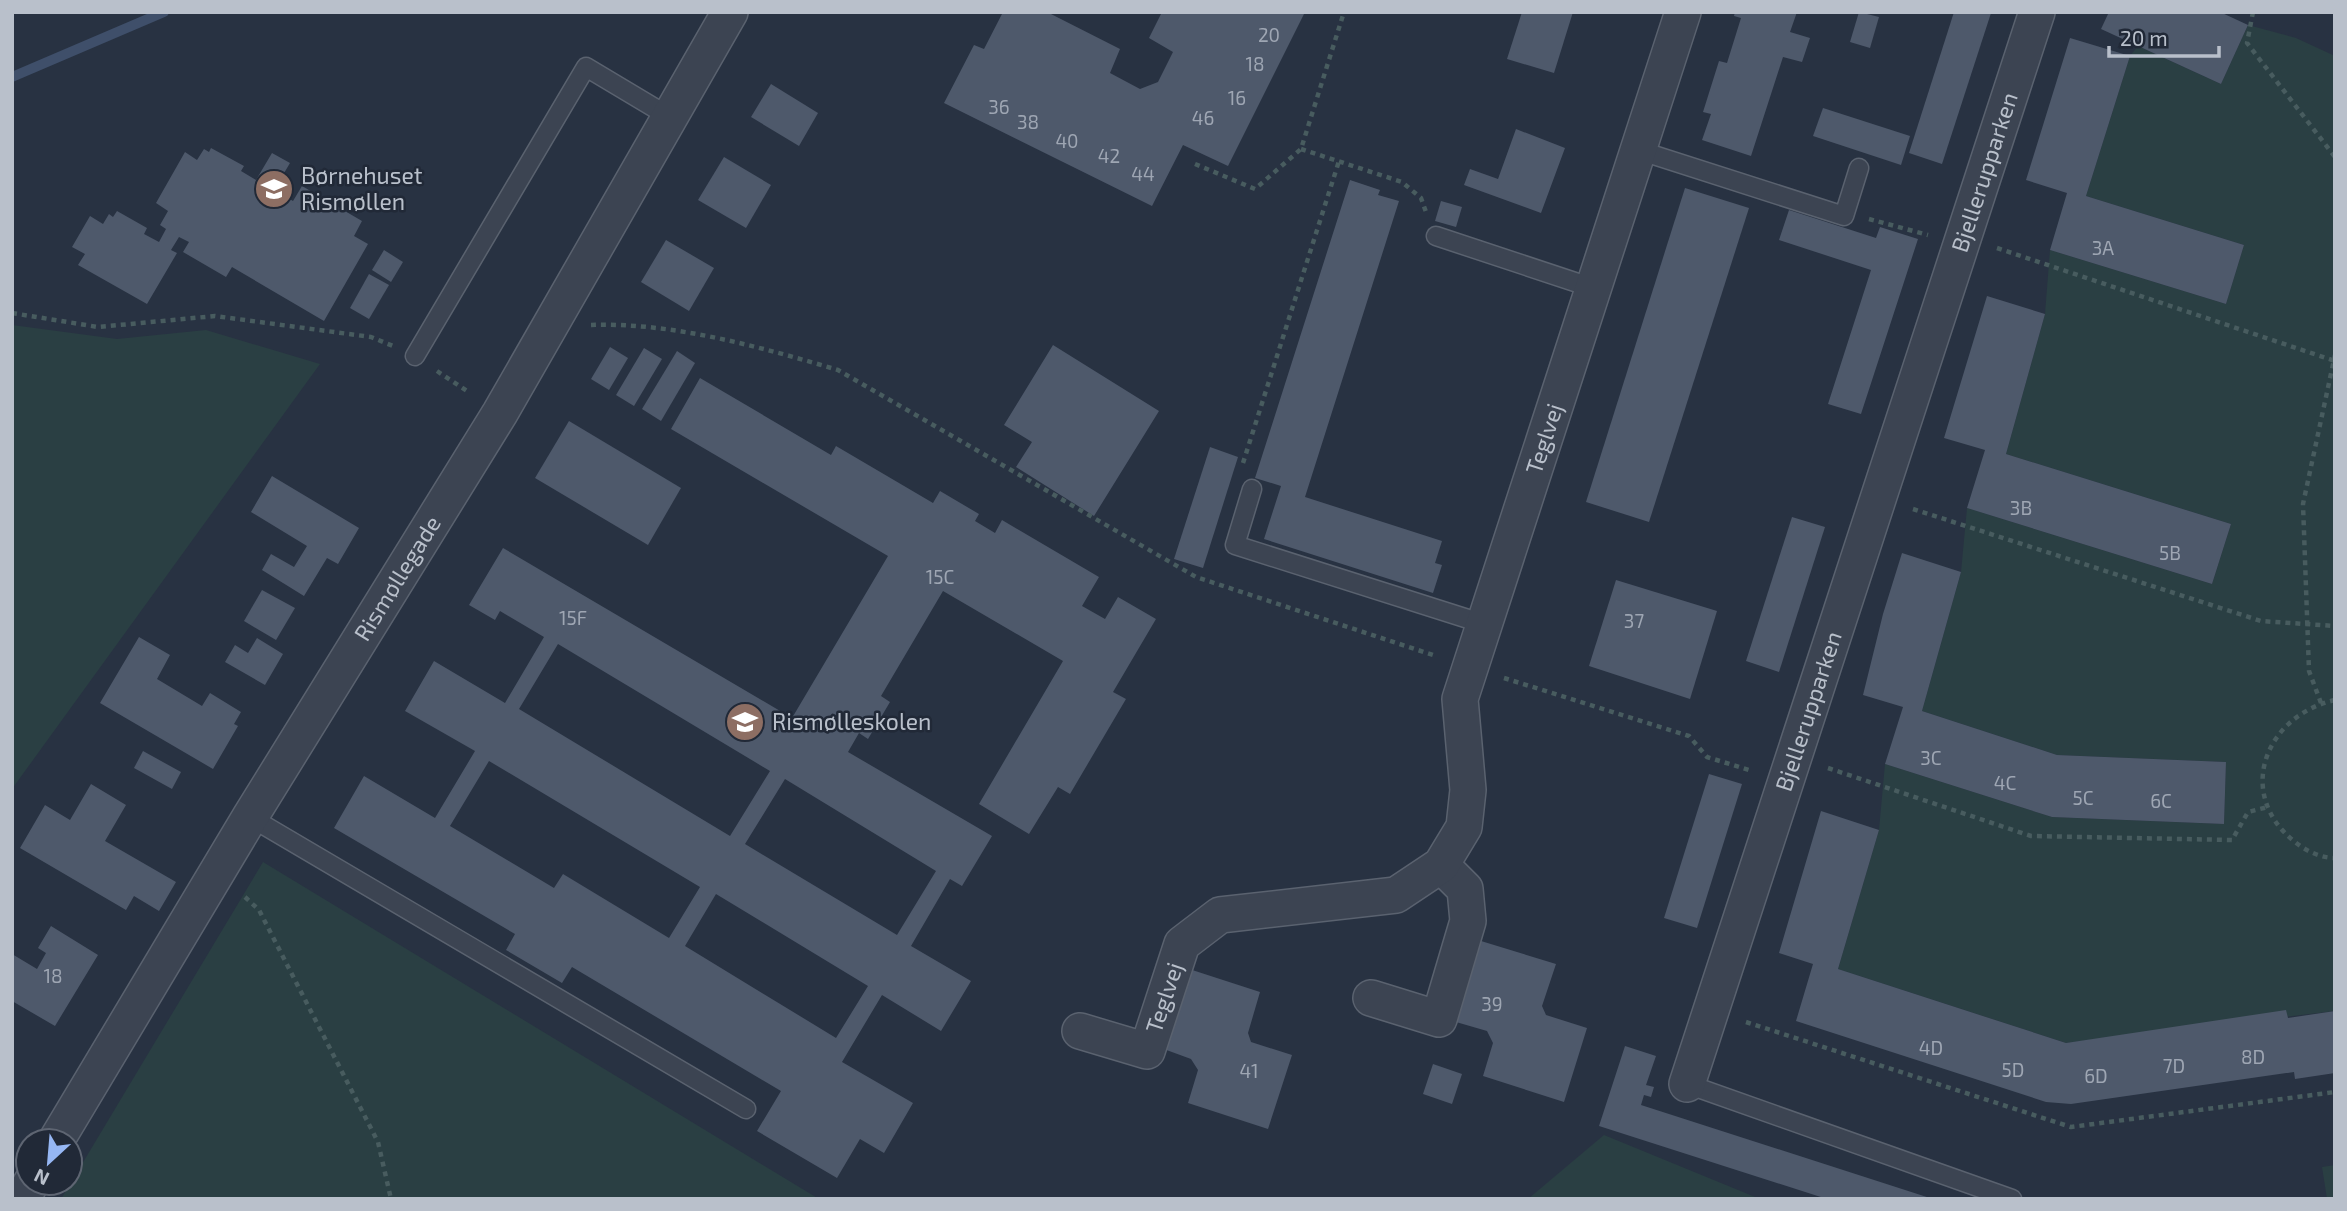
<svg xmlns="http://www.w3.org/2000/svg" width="2347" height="1211" viewBox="0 0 2347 1211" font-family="'Exo 2',sans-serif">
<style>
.green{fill:#2a3f43}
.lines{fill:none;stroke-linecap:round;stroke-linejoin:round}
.stream{stroke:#3f4f6a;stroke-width:10}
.building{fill:#4e596b;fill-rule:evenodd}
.lane-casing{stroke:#5a626f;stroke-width:21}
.street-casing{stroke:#5a626f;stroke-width:38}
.path{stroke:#485c5f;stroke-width:4.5;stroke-dasharray:5 5;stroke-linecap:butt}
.lane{stroke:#3c4452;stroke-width:18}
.street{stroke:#3c4452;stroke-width:35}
.labels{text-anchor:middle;stroke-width:5;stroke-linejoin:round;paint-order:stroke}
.number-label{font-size:19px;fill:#9ea6b3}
.street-label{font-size:23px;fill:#b9c0cb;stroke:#212937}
.poi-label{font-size:23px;fill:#b9c0cb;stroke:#212937;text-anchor:start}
</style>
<rect width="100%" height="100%" fill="#283242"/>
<g class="green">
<path d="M2248 25 2296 38 2335 56V1011L2066 1043 1838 969 1879 830 1885 764 2052 817 2224 824 2226 762 2057 755 1922 711 1961 572 1967 508 2212 584 2231 524 2006 454 2045 314 2050 250 2226 304 2244 245 2086 196 2130 56 2138 46 2221 84Z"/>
<path d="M12 325 117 339 206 330 320 364 12 789Z"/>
<path d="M263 862 819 1199H61Z"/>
<path d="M1604 1135 1760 1199H1528Z"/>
<path d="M2335 1165V1199H2327L2322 1167Z"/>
</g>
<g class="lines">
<path class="stream" d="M12 77 164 12"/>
</g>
<g class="building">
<path d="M1003 12H1047L1120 49 1110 73 1140 89 1158 82 1173 52 1149 38 1162 12H1305L1228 166 1183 145 1152 206 944 103 974 45 984 49Z"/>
<path d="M1522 12H1573L1554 73 1507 59Z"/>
<path d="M1735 12H1797L1790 32 1810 38 1802 62 1783 57 1751 156 1702 140 1711 114 1703 112 1719 61 1727 63 1741 18 1734 16Z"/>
<path d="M1859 12 1879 17 1870 48 1850 42Z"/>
<path d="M1954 12 1991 13 1942 164 1909 153Z"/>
<path d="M2109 12H2220L2248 25 2221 84 2101 29Z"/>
<path d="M2070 38 2130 56 2086 196 2244 245 2226 304 2050 250 2067 193 2026 180Z"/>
<path d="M771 84 818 113 799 146 751 117Z"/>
<path d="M1823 108 1910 136 1901 165 1813 136Z"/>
<path d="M1516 129 1565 148 1541 213 1464 185 1470 169 1498 179Z"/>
<path d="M211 148 244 166 241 171 256 180 272 153 290 163 274 190 293 201 302 186 362 221 354 236 368 244 324 321 232 267 226 277 183 252 189 242 179 237 171 250 177 253 147 304 78 265 85 254 72 247 90 216 103 224 109 214 113 217 117 211 147 228 144 234 159 242 166 229 160 225 168 211 156 203 185 152 197 160 204 149 209 152Z"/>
<path d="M724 157 771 185 746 228 698 200Z"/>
<path d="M1350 180 1380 190 1378 195 1399 201 1305 497 1442 541 1435 563 1442 565 1433 593 1264 539 1281 486 1255 478Z"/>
<path d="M1685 188 1749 208 1649 522 1586 502Z"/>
<path d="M1441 201 1462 207 1456 227 1435 221Z"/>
<path d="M1789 210 1876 238 1880 227 1918 239 1861 414 1828 404 1871 270 1779 240Z"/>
<path d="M666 240 714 268 689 311 641 282Z"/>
<path d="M384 250 403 262 391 282 372 270Z"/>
<path d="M369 274 389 285 369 319 350 308Z"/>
<path d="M1987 296 2045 314 2006 454 2231 524 2212 584 1967 508 1985 450 1944 438Z"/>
<path d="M1053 345 1159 411 1094 516 1016 467 1032 442 1004 425Z"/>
<path d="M610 347 628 358 609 390 591 379Z"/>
<path d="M644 348 662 359 634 406 616 395Z"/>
<path d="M677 351 695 363 661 421 642 409Z"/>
<path d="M700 378 831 455 836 446 933 503 940 491 979 514 975 521 995 533 1002 520 1099 577 1082 606 1105 619 1118 597 1156 619 1113 692 1126 699 1070 794 1058 787 1029 834 979 804 1063 661 943 591 881 696 890 702 868 739 859 733 848 752 992 836 962 886 950 879 911 946 971 981 941 1031 882 995 842 1062 913 1103 884 1153 860 1139 837 1178 757 1131 781 1091 572 967 562 983 506 950 515 934 334 828 364 776 435 818 475 751 405 711 434 661 505 703 544 637 500 611 495 620 469 605 503 548 792 718 888 556 671 429ZM558 644 770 771 730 836 519 709ZM489 761 700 887 669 938 563 874 554 888 450 826ZM785 779 936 871 897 935 745 844ZM716 894 868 986 836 1038 685 946Z"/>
<path d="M569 421 681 488 648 545 535 478Z"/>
<path d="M1210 447 1238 457 1203 568 1174 559Z"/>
<path d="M272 476 359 528 338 564 327 558 304 596 262 570 271 554 294 567 307 546 251 512Z"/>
<path d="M1792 517 1825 527 1779 672 1746 661Z"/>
<path d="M1902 553 1961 572 1922 711 2057 755 2226 762 2224 824 2052 817 1885 764 1903 707 1863 695 1883 614Z"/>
<path d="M1616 580 1717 611 1690 699 1589 666Z"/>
<path d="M262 590 295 608 276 640 244 621Z"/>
<path d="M139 637 170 655 157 679 202 706 210 693 241 712 234 724 238 726 213 769 100 703Z"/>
<path d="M257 638 283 654 265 685 225 662 235 645 248 653Z"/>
<path d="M143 751 181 772 172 789 134 768Z"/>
<path d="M1709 774 1742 784 1697 928 1664 918Z"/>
<path d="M91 784 126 805 105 841 176 882 159 911 134 896 126 910 20 848 45 805 70 820Z"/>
<path d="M1821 811 1879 830 1838 969 2066 1043 2286 1010 2288 1018 2335 1011V1073L2295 1079 2294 1072 2071 1104 2046 1102 1796 1021 1813 964 1779 953Z"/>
<path d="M51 926 98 955 55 1026 12 1001V954L37 969 46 953 38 948Z"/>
<path d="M1481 941 1556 964 1542 1006 1546 1015 1587 1028 1564 1102 1483 1076 1493 1043 1487 1031 1456 1022Z"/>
<path d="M1186 968 1260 992 1248 1033 1251 1042 1292 1055 1268 1129 1188 1103 1198 1070 1191 1059 1161 1048Z"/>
<path d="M1625 1046 1656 1056 1646 1085 1654 1087 1651 1097 1644 1095 1641 1105 1933 1199H1827L1599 1126Z"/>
<path d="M1433 1064 1462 1074 1452 1104 1423 1094Z"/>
</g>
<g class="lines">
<defs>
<g id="lane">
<path d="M1638 150 1844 216 1859 168"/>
<path d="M1436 236 1593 288"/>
<path d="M415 356 586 67 668 116"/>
<path d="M1252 489 1235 545 1484 624"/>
<path d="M250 817 746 1109"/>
<path d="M1687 1084 2012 1199"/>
</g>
<g id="street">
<path d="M1371 998 1439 1019 1468 921 1465 889 1441 865"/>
<path id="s1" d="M1080 1031 1147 1051 1182 944 1220 915 1396 895 1441 865 1464 827 1468 790 1460 699 1683 12"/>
<path id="s2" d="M1687 1084 2037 12"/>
<path id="s3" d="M56 1141 250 817 500 413 730 12"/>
<path d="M22 1199 31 1183"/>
</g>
</defs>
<use href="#lane" class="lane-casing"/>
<use href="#street" class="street-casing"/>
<g class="path">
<path d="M2253 12 2247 43 2335 157"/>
<path d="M1301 149 1402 182 1421 198 1426 212"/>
<path d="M1195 164 1255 189 1301 149 1344 12"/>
<path d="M1869 219 1928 235"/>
<path d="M1997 248 2335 361"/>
<path d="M12 313 98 327 215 316 371 337 393 346"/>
<path d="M591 325C671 322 761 347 838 370L1196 577 1436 656"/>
<path d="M437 371 470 393"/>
<path d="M1243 463 1339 161"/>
<path d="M1913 509 2261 621 2335 626"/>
<path d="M1504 678 1689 736 1707 757 1752 771"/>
<path d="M2335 700C2264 716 2235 795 2295 842 2306 851 2321 858 2335 858"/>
<path d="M2321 703 2309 671 2303 504 2335 355"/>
<path d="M1828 768 2031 836 2232 840 2248 812 2268 807"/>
<path d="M245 897 259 910 378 1142 391 1199"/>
<path d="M1746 1022 2071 1127 2335 1092"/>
</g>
<use href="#lane" class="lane"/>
<use href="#street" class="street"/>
</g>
<defs>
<symbol id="school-disc" viewBox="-11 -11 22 22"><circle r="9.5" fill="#8d6e63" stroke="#212937"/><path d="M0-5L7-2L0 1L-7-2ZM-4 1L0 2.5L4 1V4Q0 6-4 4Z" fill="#fff"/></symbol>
</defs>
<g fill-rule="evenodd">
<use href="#school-disc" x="252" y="167" width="44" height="44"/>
<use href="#school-disc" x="723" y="700" width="44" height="44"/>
</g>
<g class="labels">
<g class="number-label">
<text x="1269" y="42">20</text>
<text x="1255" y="71">18</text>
<text x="1237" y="105">16</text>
<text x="999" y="114">36</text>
<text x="1203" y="125">46</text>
<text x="1028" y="129">38</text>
<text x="1067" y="148">40</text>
<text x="1109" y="163">42</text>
<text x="1143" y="181">44</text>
<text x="2103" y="255">3A</text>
<text x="2021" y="515">3B</text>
<text x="2170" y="560">5B</text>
<text x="940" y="584">15C</text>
<text x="573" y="625">15F</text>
<text x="1634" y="628">37</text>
<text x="1931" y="765">3C</text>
<text x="2005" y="790">4C</text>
<text x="2083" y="805">5C</text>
<text x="2161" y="808">6C</text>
<text x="53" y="983">18</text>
<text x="1492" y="1011">39</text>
<text x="1931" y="1055">4D</text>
<text x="2253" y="1064">8D</text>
<text x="2174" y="1073">7D</text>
<text x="2013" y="1077">5D</text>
<text x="1249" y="1078">41</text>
<text x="2096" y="1083">6D</text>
</g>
<g class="street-label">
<text dy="8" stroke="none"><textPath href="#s2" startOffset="959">Bjellerupparken</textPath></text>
<text dy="8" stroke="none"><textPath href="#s1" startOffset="908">Teglvej</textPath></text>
<text dy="8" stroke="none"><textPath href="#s3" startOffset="658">Rismøllegade</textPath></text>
<text dy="8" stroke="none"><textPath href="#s2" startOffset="392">Bjellerupparken</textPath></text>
<text dy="8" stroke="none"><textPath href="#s1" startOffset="126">Teglvej</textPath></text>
</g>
<g class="poi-label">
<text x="301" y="184">Børnehuset<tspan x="301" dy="26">Rismøllen</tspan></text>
<text x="772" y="730">Rismølleskolen</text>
</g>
</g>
<rect width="2347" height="1211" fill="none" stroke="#b9c0cb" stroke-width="28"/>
<g transform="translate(49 1162) rotate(206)"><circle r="33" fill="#212937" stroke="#5e6572" stroke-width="2"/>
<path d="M0-5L12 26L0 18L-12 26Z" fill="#96b7f4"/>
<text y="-10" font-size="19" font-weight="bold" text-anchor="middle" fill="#b9c0cb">N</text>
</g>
<path d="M2109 46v10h110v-10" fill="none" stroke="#b9c0cb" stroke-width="3.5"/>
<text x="2120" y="46" font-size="21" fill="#b9c0cb" stroke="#212937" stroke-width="5" paint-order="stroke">20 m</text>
</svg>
